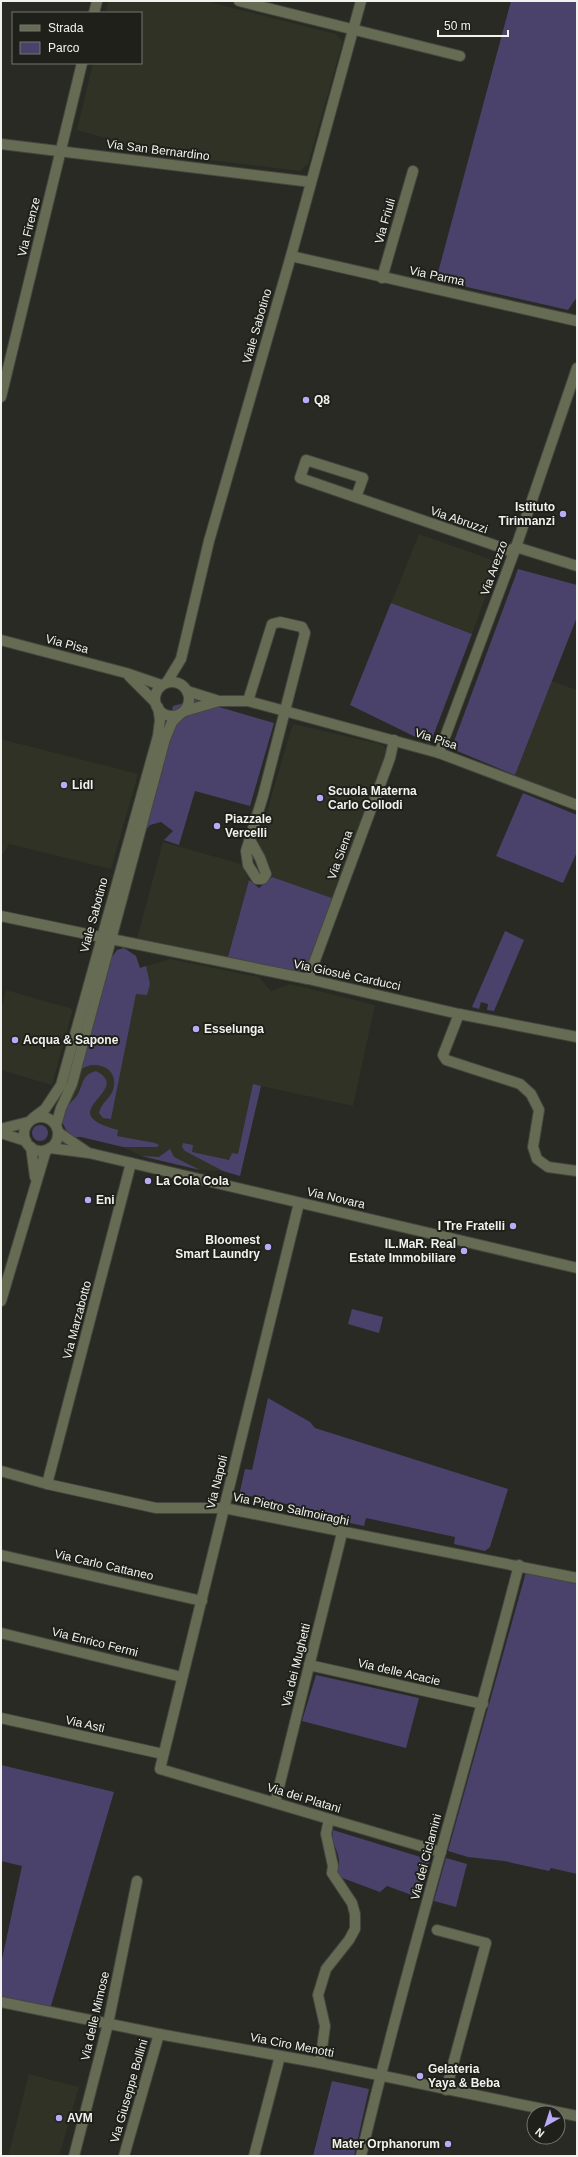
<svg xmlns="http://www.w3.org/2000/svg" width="578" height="2157" viewBox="0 0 578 2157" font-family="Arial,sans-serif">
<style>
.built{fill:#2f3225}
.green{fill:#4b426c}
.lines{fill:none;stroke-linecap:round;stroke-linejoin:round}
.minor-casing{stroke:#44463f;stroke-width:12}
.minor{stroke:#666c53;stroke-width:10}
.poi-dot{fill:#baaaf7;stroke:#1f201a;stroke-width:1.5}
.labels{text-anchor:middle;stroke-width:4;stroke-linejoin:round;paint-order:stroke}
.street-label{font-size:12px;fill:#f1f2ed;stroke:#1f201a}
.poi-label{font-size:12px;font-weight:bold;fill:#f1f2ed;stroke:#1f201a;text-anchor:start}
</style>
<rect width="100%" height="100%" fill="#282a23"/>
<g class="built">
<path d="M108 1H206L336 34 343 41 308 164 300 171 143 152 141 148 77 130 93 63H141V13H105Z"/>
<path d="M419 534 498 562 472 634 391 603Z"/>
<path d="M552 681 577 690V799L515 775Z"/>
<path d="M294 724 384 745 387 751 332 898 272 877 270 868 257 846 292 726Z"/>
<path d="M1 739 138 774 111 869 9 844 1 858Z"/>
<path d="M163 842 241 864 249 880 228 957 137 938Z"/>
<path d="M124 948 136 956 140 968 170 959 259 977 271 991 290 984 375 1005 353 1106 261 1086 240 1176 223 1171 200 1170 141 1156 123 1147 81 1137H70L62 1122 112 956 117 950Z"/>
<path d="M6 990 73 1009 52 1085 1 1070V1010Z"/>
<path d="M29 2074 79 2087 59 2156H8Z"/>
</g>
<g class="green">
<path d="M511 1H577V297L568 310 436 280Z"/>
<path d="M518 569 577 585V617L515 775 457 751 453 744Z"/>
<path d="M391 603 472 634 430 744 350 705Z"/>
<path d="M195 700 274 723 250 806 195 791 179 845 164 840 173 831 161 822 150 825 145 831 139 829 173 706Z"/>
<path d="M523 793 577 815V852L563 883 496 856Z"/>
<path d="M272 877 332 898 308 967 298 972 228 957 249 880 259 888Z"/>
<path d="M505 931 524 940 494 1011 487 1010 488 1004 481 1002 479 1009 472 1007Z"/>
<path d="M124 948 136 956 140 968 146 966 150 984 147 995 136 994 111 1119 103 1118 99 1113C101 1102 113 1097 114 1086 117 1066 92 1059 79 1071L108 963 117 950Z"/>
<path d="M96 1071C135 1091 49 1112 118 1130L117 1136 155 1143 159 1145 157 1147H123L81 1137H70L62 1122V1113C66 1105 74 1101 78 1094 84 1082 82 1075 96 1071Z"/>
<path d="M253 1084 261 1086 240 1176 223 1171 185 1151 182 1147 183 1143 193 1145 192 1152 229 1160 232 1153 238 1154Z"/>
<circle cx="40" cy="1133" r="8"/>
<path d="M170 1149 174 1157 200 1170 141 1156 159 1157Z"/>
<path d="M352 1309 383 1317 379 1333 348 1324Z"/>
<path d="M268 1398 310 1422 315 1428 508 1489 490 1547 485 1551 454 1544 455 1537 366 1518 364 1526 322 1517 323 1512 250 1496 248 1502 238 1500 245 1469 252 1470Z"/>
<path d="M526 1572 577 1584V1874L551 1868 549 1871 504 1861 468 1857 448 1851Z"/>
<path d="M316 1675 419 1698 406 1748 302 1721Z"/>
<path d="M1 1765 114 1792 50 2009 1 2000V1964L22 1866 1 1861Z"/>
<path d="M333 1830 430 1860 420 1898 387 1886 380 1892 337 1876C337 1870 339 1865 339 1860 338 1849 330 1842 333 1830Z"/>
<path d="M446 1858 467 1864 456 1907 434 1901Z"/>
<path d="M332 2081 369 2089 354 2156H313Z"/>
</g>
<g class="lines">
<defs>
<g id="minor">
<path d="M239 1 460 56"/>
<path d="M94 13 97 1"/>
<path d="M1 144 311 182"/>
<path d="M291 256 577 321"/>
<path d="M382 278 413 171"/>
<path d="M1 397 82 63"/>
<path d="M356 497 363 478 306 460 300 478C365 500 431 523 497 546L509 551 516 547"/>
<path d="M516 547 577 566"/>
<path d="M1 640 126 673 161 685"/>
<path d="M129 676 155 702"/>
<circle cx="172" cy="699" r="17"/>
<path d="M167 682 181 659 209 541 291 256 361 1"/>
<path d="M187 691 219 701"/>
<path d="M248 701 272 624 280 622 302 627 305 633 263 796 246 851 248 865 257 879H263L266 874 260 858 250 840"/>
<path d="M185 711 219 701H248L439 753 577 805"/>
<path d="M439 753 516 547 577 368"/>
<path d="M1 916 101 937"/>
<path d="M111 939 308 979 459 1014 577 1037"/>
<path d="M308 979 390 758 394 740"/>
<path d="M459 1014 443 1055 446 1060 520 1084 531 1094 539 1110 533 1147 537 1159 548 1167 577 1171"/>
<circle cx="41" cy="1134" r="17"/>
<path d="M33 1118 45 1109 61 1085 158 736 160 720 158 707"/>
<path d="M56 1125 61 1108 72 1084 165 739 172 722 180 714"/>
<path d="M1 1129 28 1122"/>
<path d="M58 1132 87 1152"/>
<path d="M1 1133 26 1141"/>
<path d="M31 1147 35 1177"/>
<path d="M50 1148 89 1153 577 1268"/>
<path d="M299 1203 160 1769 441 1852"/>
<path d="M1 1301 46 1150"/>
<path d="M1 1471 47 1484 156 1508H224L577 1578"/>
<path d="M47 1484 131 1163"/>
<path d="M1 1555 202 1601"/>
<path d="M1 1633 182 1677"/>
<path d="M309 1665 483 1704"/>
<path d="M1 1718 163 1754"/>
<path d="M275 1803 342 1533"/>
<path d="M437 1930 486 1943 446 2090"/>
<path d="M1 2002 159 2034 320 2063 577 2116"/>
<path d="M320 2063 325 2026 318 1995 326 1969 349 1940 355 1929V1914L352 1903 332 1873 333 1866 326 1834 329 1819"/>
<path d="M74 2156 108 2024 137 1881"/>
<path d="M124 2156 159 2034"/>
<path d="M254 2156 280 2056"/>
<path d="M361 2156C408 1958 468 1762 519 1565"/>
</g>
</defs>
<use href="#minor" class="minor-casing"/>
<use href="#minor" class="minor"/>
</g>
<g class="poi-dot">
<circle cx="306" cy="400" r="4"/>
<circle cx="563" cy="514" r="4"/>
<circle cx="64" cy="785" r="4"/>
<circle cx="320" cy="798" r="4"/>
<circle cx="217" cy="826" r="4"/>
<circle cx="196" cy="1029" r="4"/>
<circle cx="15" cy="1040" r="4"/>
<circle cx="148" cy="1181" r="4"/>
<circle cx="88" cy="1200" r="4"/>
<circle cx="513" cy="1226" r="4"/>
<circle cx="268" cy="1247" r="4"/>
<circle cx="464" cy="1251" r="4"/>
<circle cx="420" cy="2076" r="4"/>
<circle cx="59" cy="2118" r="4"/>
<circle cx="448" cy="2144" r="4"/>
</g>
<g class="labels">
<g class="street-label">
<text transform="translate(158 150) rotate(7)" y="4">Via San Bernardino</text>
<text transform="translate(385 221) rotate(-74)" y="4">Via Friuli</text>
<text transform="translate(29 227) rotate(-76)" y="4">Via Firenze</text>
<text transform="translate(437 276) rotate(12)" y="4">Via Parma</text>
<text transform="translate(257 326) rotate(-74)" y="4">Viale Sabotino</text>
<text transform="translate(459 520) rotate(19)" y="4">Via Abruzzi</text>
<text transform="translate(494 568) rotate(-70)" y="4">Via Arezzo</text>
<text transform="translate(67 644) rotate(15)" y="4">Via Pisa</text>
<text transform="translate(436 739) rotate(18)" y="4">Via Pisa</text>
<text transform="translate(340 855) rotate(-70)" y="4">Via Siena</text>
<text transform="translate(94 915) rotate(-75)" y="4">Viale Sabotino</text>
<text transform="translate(347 975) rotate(12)" y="4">Via Giosuè Carducci</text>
<text transform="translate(336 1198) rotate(13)" y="4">Via Novara</text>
<text transform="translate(77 1320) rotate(-75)" y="4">Via Marzabotto</text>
<text transform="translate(217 1482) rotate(-76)" y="4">Via Napoli</text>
<text transform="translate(291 1509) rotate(12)" y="4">Via Pietro Salmoiraghi</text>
<text transform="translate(104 1565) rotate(13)" y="4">Via Carlo Cattaneo</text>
<text transform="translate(95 1642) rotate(14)" y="4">Via Enrico Fermi</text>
<text transform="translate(296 1665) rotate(-76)" y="4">Via dei Mughetti</text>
<text transform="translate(399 1672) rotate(13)" y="4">Via delle Acacie</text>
<text transform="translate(85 1724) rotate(13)" y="4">Via Asti</text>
<text transform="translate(304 1798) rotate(17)" y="4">Via dei Platani</text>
<text transform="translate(426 1857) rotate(-75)" y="4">Via dei Ciclamini</text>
<text transform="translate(95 2016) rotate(-77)" y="4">Via delle Mimose</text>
<text transform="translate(292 2045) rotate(11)" y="4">Via Ciro Menotti</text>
<text transform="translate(129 2091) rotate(-74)" y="4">Via Giuseppe Bollini</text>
</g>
<g class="poi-label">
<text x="314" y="404">Q8</text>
<text x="555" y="511" text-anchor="end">Istituto<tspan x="555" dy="14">Tirinnanzi</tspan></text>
<text x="72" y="789">Lidl</text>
<text x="328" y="795">Scuola Materna<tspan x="328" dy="14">Carlo Collodi</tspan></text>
<text x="225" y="823">Piazzale<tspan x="225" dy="14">Vercelli</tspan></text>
<text x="204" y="1033">Esselunga</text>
<text x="23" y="1044">Acqua &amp; Sapone</text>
<text x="156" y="1185">La Cola Cola</text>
<text x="96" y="1204">Eni</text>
<text x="505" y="1230" text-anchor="end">I Tre Fratelli</text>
<text x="260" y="1244" text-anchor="end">Bloomest<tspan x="260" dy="14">Smart Laundry</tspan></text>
<text x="456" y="1248" text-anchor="end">IL.MaR. Real<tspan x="456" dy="14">Estate Immobiliare</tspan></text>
<text x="428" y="2073">Gelateria<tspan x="428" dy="14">Yaya &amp; Beba</tspan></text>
<text x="67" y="2122">AVM</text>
<text x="440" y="2148" text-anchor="end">Mater Orphanorum</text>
</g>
</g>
<rect width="578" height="2157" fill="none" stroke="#f1f2ed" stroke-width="4"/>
<rect x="12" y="12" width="130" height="52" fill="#1f201a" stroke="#73746e"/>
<rect x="20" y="25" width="20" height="6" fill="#666c53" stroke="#73746e"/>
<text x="48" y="32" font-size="12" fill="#f1f2ed">Strada</text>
<rect x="20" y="42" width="20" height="12" fill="#4b426c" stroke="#73746e"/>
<text x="48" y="52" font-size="12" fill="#f1f2ed">Parco</text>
<g transform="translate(546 2125) rotate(219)"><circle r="19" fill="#1f201a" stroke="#73746e"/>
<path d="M0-3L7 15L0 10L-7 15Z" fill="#baaaf7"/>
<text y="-6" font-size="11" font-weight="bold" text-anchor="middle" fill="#f1f2ed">N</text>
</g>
<path d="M438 30v6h70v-6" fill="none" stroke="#f1f2ed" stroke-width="2"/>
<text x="444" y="30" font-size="12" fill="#f1f2ed" stroke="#1f201a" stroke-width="3" paint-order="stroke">50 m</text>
</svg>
